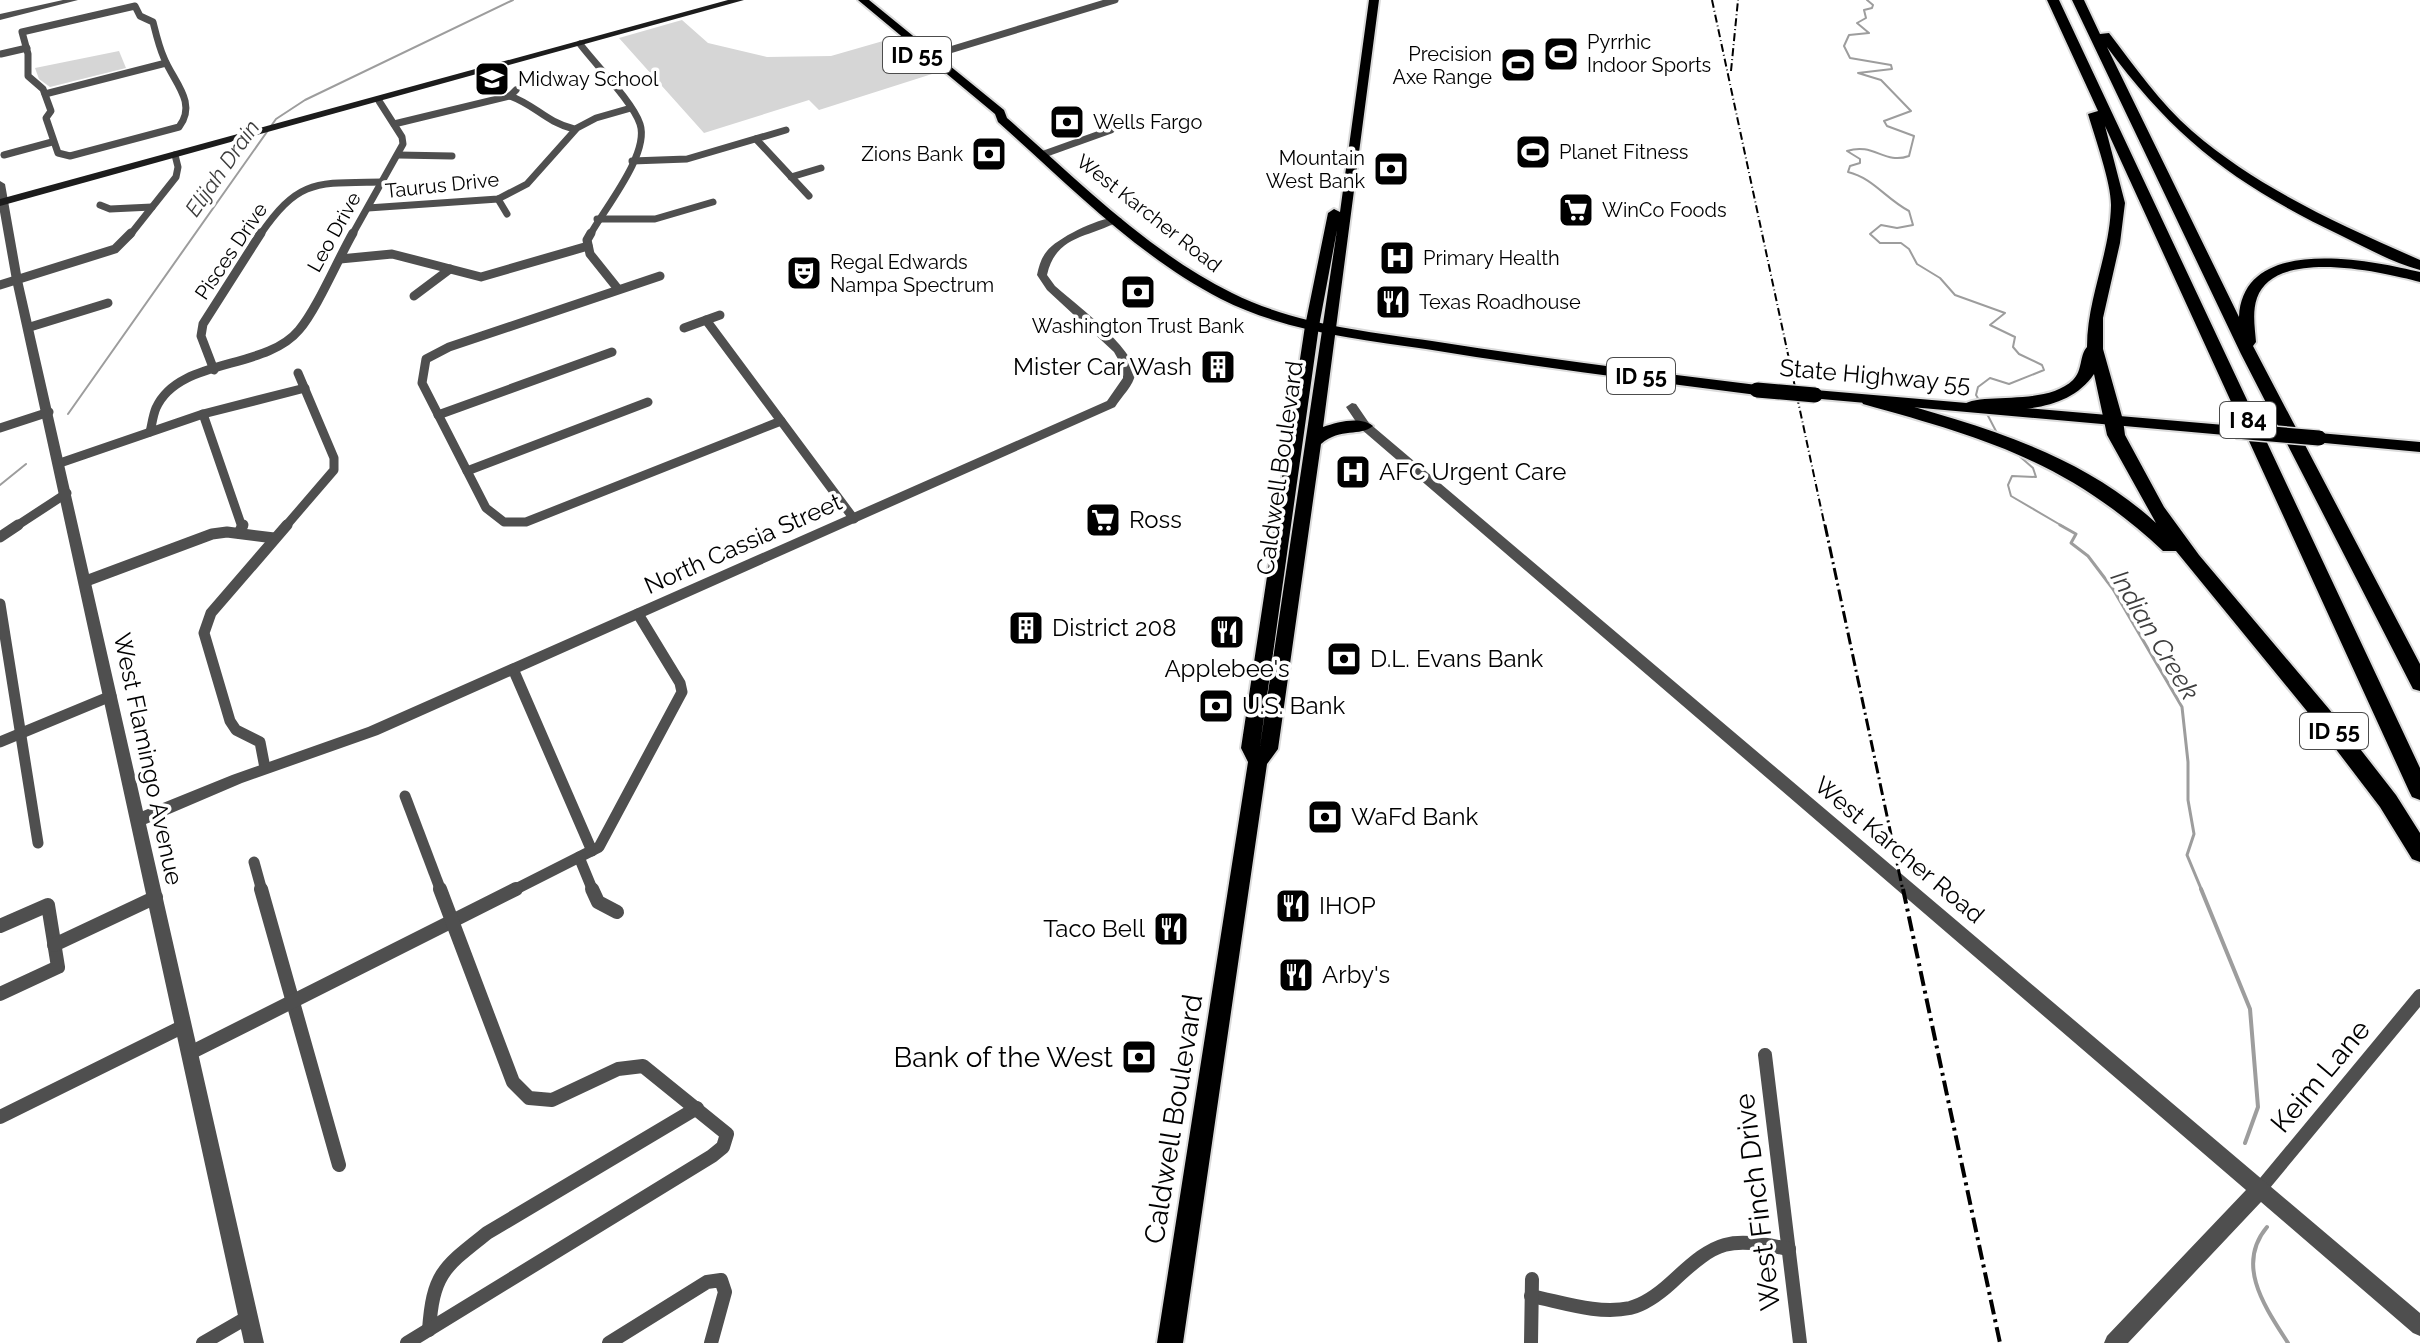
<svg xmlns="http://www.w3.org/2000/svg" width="2420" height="1343" viewBox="0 0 2420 1343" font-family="Raleway,sans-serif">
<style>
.green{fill:#d6d6d6}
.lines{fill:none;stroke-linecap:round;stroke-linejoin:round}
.stream-far2{stroke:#9d9d9d;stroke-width:2}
.stream-far1{stroke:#9d9d9d;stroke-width:3}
.stream{stroke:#9d9d9d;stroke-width:4}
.primary-casing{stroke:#dbdbdb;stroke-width:4}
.trunk-casing{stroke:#dbdbdb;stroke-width:4}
.motorway-casing{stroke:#dbdbdb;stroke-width:4}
.minor-far3{stroke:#4f4f4f;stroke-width:7}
.minor-far2{stroke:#4f4f4f;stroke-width:9}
.minor-far1{stroke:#4f4f4f;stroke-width:11}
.minor{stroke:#4f4f4f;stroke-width:14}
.tertiary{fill:#4f4f4f;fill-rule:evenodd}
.secondary{fill:#1c1c1c;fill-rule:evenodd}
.primary{fill:#000;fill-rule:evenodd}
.trunk{fill:#000;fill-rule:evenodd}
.motorway{fill:#000;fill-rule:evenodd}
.rail-far2{stroke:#000;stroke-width:2;stroke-dasharray:8 3 1 3;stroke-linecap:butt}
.rail-far1{stroke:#000;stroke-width:3;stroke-dasharray:12 4 2 4;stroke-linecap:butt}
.rail{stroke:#000;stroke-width:4;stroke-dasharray:15 5 3 5;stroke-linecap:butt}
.trunk-bridge-casing{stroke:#dbdbdb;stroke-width:18;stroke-linecap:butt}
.trunk-bridge{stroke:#000;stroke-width:15}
.labels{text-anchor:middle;stroke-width:7;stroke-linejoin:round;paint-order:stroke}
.far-poi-label{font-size:20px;fill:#000;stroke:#fff;text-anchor:start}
.far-street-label{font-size:20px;fill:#000;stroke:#fff}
.shield{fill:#fff;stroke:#4c4c4c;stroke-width:2}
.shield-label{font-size:22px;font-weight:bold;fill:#000}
.far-water-label{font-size:22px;font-style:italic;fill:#3e3e3e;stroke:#fff}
.poi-label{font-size:24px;fill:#000;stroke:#fff;text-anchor:start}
.street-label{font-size:24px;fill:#000;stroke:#fff}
.water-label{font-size:26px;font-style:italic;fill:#3e3e3e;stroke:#fff}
.near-poi-label{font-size:28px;fill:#000;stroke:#fff;text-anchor:end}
.near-street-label{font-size:28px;fill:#000;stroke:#fff}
</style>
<rect width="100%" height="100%" fill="#fff"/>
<g class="green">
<path d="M682 20 708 43 767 57 831 56 890 39 932 74 819 110 809 100 704 133 619 38Z"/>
<path d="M119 51 126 68 50 87 39 79 35 68Z"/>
</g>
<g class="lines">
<g class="stream-far2">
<path d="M1867 0 1873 5 1872 8 1864 10 1866 18 1857 23 1869 33 1849 35 1844 46 1850 58 1891 65 1892 69 1858 73 1881 80 1911 111 1884 121 1887 126 1914 136 1909 156C1884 165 1874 142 1847 151L1860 159V163L1850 166 1848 172C1873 178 1886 199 1909 211L1913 225 1897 228 1881 225 1870 234 1880 243H1901L1909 249 1917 264 1940 278 1955 295 2005 313 1990 325 2015 337 2013 347 2019 354 2042 365 2044 370 2009 384 1990 378 1978 387 1976 395 1979 400"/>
<path d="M1985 410 1998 435"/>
<path d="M68 414 276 119 305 100 513 0"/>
<path d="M2017 454 2033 468 2036 477 2012 476 2008 485 2011 496 2064 527"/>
<path d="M0 485 26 464"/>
</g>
<path class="stream-far1" d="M2060 525 2076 534 2071 543 2088 556 2113 589 2182 707 2188 762V800L2194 834 2187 855 2202 891"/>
<g class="stream">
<path d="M2201 889 2250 1009 2258 1107 2245 1143"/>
<path d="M2267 1227C2235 1265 2265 1307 2288 1343"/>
</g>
<defs>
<path id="primary" d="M1369 0H1379L1323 427C1338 422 1360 416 1373 426 1360 437 1341 427 1321 444L1278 749 1267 764 1183 1343H1157L1248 762 1241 748 1305 326 1328 213 1334 209 1340 212ZM1337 230 1260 746 1319 326Z"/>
<g id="trunk">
<path d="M858 0H869L1004 110 1007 118C1078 180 1147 251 1232 293 1294 324 1364 331 1432 341 1540 358 1648 372 1757 385L1764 390 1757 395C1647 381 1536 367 1426 349 1357 339 1284 331 1221 299 1136 255 1068 184 998 122L995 114Z"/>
<path d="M1815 390 2236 426 2244 431 2236 436 1810 398 1808 395Z"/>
<path d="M2319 433 2420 442V452L2314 442 2311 438Z"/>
</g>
<g id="motorway">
<path d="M2047 0H2059L2420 768V800L2412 797 2409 791 2105 126 2125 203 2120 243 2103 318V349L2123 420 2125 435 2164 507 2199 555 2329 709 2396 795 2420 833V862L2412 859 2380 807 2306 710 2176 551H2163C2068 462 1985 438 1863 404L1861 400 1863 396H1875C1975 424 2078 451 2156 523L2107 435 2094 374C2067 414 2011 410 1968 412L1960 407C1976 390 2044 408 2073 380 2083 370 2079 356 2087 347 2087 298 2110 254 2111 205 2111 182 2095 138 2088 114L2098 111Z"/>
<path d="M2072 0H2084L2100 34 2109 33C2135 67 2160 103 2192 131 2259 189 2341 225 2420 260V270C2393 263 2367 248 2342 236 2238 186 2176 141 2107 47L2239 317C2243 234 2369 260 2420 272V282C2382 272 2275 247 2257 298 2252 312 2255 328 2256 342L2253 346 2420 664V691L2413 689 2241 354Z"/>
</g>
</defs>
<use href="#primary" class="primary-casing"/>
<use href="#trunk" class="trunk-casing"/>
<use href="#motorway" class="motorway-casing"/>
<g class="minor-far3">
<path d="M135 6 140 16 153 22C156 34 159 47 164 58 173 81 198 103 179 127L70 156 58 153 46 118 51 111 43 89 28 76V54L22 32Z"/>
<path d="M580 44C595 64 633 102 640 124 650 154 604 209 590 235"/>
<path d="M1 54 27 48"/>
<path d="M930 56 1115 0"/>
<path d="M516 90 510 96C537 106 544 121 574 129"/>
<path d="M45 94 166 63"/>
<path d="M394 124 510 96"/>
<path d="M756 139 809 196"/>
<path d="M26 149 4 155 52 142"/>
<path d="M1044 154 1111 130"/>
<path d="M398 155 452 156"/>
<path d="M632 161 687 159 786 130"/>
<path d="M791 177 821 168"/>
<path d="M498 199 507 214"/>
<path d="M100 205 110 209 152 207"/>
<path d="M368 208 498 199 527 184 577 128 596 118 631 108"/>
<path d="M597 219H655L713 202"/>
<path d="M130 235 176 177 178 167 175 155"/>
<path d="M260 235C299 178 317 183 382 182"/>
<path d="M352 235 403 144 402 137 379 101"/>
</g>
<g class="minor-far2">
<path d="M591 233 587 240 590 254 618 289"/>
<path d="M340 259 392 254 481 277 588 246"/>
<path d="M660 276 449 347 426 359 422 383 486 508 504 522H526L781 421"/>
<path d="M0 285 115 249 131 233"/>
<path d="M414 296 450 269"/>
<path d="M706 320 854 519"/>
<path d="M30 327 108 303"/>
<path d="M684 328 720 315"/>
<path d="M214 370 201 336 203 324 261 233"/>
<path d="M203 414 242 527"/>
<path d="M438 415 612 352"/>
<path d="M0 428 49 412"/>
<path d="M150 432C152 424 153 415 156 408 179 357 265 371 299 330 317 309 338 259 353 233"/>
<path d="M60 463 203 414 305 388"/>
<path d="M467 471 648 402"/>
<path d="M15 527 67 493"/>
<path d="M285 527 334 470V458L298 373"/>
</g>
<g class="minor-far1">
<path d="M239 533 243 525"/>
<path d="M0 537 18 525"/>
<path d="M86 581 212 534 227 532 274 538"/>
<path d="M0 604 38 843"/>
<path d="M513 669 592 851"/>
<path d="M0 742 111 696"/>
<path d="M265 768 260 742 236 730 230 721 204 633 211 613 287 525"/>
<path d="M405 796 441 891"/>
<path d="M579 857 593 891"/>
<path d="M254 862 262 891"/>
<path d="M512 891 599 847 682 692 680 683 638 614"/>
</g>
<g class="minor">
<path d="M261 889 339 1165"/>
<path d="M592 889 598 902 617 912"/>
<path d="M0 926 48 905 58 967 0 994"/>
<path d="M54 945 156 897"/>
<path d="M190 1053 516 889"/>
<path d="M1765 1055 1800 1343"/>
<path d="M0 1117 184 1026"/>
<path d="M2260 1189 2420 996"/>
<path d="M1531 1296C1562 1302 1598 1315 1630 1308 1646 1304 1660 1293 1672 1282 1718 1239 1728 1237 1789 1249"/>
<path d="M429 1330C433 1273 444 1267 487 1233L697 1108"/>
<path d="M203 1343 248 1317"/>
<path d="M407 1343 712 1156 723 1147 727 1134 643 1066 618 1069 552 1100 529 1098 513 1082 440 889"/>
<path d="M609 1343 707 1282 721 1280 725 1292 711 1343"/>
<path d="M1531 1343 1532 1279"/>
</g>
<g class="tertiary">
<path d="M63 0H78L0 20V14Z"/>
<path d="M0 181 5 184 22 280 143 811 232 775 368 727 1107 401 1123 378V368L1114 352 1047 290 1037 275C1039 266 1041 258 1047 251 1057 238 1108 212 1122 219 1093 238 1056 233 1047 275L1055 286C1073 302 1137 350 1135 374 1134 385 1121 397 1115 407L378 735 242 783 146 824 264 1343H244L12 280 0 212Z"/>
<path d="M1352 403 1356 404 1369 423 2420 1313V1336L2413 1333 2261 1202 2128 1343H2104L2107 1336 2246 1190 1361 429 1346 407Z"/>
</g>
<path class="secondary" d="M728 0H744L0 206V199Z"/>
<use href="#primary" class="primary"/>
<use href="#trunk" class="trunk"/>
<use href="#motorway" class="motorway"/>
<g class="rail-far2">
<path d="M1712 0 1825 527"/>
<path d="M1731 71 1738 0"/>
</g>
<path class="rail-far1" d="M1825 525 1903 891"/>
<path class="rail" d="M1903 889 2000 1343"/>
<defs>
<g id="trunk-bridge">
<path d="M1757 390 1815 395"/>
<path d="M2236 431 2319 438"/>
</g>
</defs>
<use href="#trunk-bridge" class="trunk-bridge-casing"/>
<use href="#trunk-bridge" class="trunk-bridge"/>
</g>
<defs>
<symbol id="stadium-square" viewBox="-11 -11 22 22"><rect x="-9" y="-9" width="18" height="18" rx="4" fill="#000" stroke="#fff"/><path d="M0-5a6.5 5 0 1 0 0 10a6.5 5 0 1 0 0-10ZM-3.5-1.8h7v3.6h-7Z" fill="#fff"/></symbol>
<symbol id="school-square" viewBox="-11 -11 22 22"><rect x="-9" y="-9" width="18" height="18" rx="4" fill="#000" stroke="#fff"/><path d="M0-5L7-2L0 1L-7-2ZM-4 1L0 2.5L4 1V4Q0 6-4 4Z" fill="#fff"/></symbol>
<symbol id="bank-square" viewBox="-11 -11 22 22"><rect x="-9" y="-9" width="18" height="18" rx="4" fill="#000" stroke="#fff"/><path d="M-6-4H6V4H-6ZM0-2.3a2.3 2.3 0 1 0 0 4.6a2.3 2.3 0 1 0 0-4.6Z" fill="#fff"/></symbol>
<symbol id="supermarket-square" viewBox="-11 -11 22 22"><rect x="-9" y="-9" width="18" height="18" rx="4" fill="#000" stroke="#fff"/><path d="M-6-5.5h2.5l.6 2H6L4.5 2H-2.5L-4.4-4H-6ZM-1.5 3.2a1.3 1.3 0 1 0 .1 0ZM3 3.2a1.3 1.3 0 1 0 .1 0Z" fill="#fff"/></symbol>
<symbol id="hospital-square" viewBox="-11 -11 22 22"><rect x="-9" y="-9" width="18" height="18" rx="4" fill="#000" stroke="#fff"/><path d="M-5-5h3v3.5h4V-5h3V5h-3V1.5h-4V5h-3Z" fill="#fff"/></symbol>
<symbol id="theatre-square" viewBox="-11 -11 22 22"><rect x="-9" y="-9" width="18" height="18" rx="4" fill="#000" stroke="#fff"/><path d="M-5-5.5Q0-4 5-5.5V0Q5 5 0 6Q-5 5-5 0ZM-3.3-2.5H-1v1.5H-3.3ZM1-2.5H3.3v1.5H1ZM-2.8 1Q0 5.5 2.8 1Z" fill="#fff"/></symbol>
<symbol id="restaurant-square" viewBox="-11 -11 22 22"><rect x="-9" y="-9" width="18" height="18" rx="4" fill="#000" stroke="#fff"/><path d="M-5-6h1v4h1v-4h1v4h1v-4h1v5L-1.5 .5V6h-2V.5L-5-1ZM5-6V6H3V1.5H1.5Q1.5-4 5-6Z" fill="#fff"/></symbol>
<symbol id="building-square" viewBox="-11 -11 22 22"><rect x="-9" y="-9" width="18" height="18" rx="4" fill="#000" stroke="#fff"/><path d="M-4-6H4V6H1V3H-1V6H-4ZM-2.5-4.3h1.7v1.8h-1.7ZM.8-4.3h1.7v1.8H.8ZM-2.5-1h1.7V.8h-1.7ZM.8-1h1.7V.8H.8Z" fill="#fff"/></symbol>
</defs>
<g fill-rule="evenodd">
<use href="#stadium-square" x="1541" y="34" width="40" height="40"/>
<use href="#stadium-square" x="1498" y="45" width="40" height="40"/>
<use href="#school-square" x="472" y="59" width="40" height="40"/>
<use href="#bank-square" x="1047" y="102" width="40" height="40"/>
<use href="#stadium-square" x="1513" y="132" width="40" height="40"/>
<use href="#bank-square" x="969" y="134" width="40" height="40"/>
<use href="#bank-square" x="1371" y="149" width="40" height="40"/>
<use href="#supermarket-square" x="1556" y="190" width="40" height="40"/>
<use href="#hospital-square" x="1377" y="238" width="40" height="40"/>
<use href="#theatre-square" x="784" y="253" width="40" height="40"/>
<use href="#bank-square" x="1118" y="272" width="40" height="40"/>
<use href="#restaurant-square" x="1373" y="282" width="40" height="40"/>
<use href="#building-square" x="1198" y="347" width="40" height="40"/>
<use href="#hospital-square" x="1333" y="452" width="40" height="40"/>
<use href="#supermarket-square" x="1083" y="500" width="40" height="40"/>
<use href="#building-square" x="1006" y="608" width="40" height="40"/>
<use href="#restaurant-square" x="1207" y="612" width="40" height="40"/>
<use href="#bank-square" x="1324" y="639" width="40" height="40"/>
<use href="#bank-square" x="1196" y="686" width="40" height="40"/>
<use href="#bank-square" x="1305" y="797" width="40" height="40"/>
<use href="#restaurant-square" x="1273" y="886" width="40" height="40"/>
<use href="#restaurant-square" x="1151" y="909" width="40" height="40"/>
<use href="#restaurant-square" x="1276" y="955" width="40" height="40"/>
<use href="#bank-square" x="1119" y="1037" width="40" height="40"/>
</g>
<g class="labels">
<g class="far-poi-label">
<text x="1587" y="49">Pyrrhic<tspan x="1587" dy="23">Indoor Sports</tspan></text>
<text x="1492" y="61" text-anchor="end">Precision<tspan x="1492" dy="23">Axe Range</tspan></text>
<text x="518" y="86">Midway School</text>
<text x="1093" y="129">Wells Fargo</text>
<text x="1559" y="159">Planet Fitness</text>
<text x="963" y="161" text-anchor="end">Zions Bank</text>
<text x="1365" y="165" text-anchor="end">Mountain<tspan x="1365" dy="23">West Bank</tspan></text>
<text x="1602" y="217">WinCo Foods</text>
<text x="1423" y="265">Primary Health</text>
<text x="830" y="269">Regal Edwards<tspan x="830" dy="23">Nampa Spectrum</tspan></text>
<text x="1419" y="309">Texas Roadhouse</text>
<text x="1138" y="333" text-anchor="middle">Washington Trust Bank</text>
</g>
<g class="far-street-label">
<text transform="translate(442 185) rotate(-6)" y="7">Taurus Drive</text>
<text transform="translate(1149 213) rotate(38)" y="7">West Karcher Road</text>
<text transform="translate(334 232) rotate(-61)" y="7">Leo Drive</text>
<text transform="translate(231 251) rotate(-56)" y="7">Pisces Drive</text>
</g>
<g class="shield">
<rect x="883" y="37" width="68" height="36" rx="6"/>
<rect x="1607" y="358" width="68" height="36" rx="6"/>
<rect x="2220" y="402" width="56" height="36" rx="6"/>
<rect x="2300" y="713" width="68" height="36" rx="6"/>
</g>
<g class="shield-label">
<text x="917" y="63">ID 55</text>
<text x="1641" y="384">ID 55</text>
<text x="2248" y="428">I 84</text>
<text x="2334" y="739">ID 55</text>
</g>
<g class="far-water-label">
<text transform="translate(222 168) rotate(-55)" y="8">Elijah Drain</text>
</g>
<g class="poi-label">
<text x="1192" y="375" text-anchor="end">Mister Car Wash</text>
<text x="1379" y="480">AFC Urgent Care</text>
<text x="1129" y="528">Ross</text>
<text x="1052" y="636">District 208</text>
<text x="1370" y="667">D.L. Evans Bank</text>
<text x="1227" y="677" text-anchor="middle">Applebee's</text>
<text x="1242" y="714">U.S. Bank</text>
<text x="1351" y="825">WaFd Bank</text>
<text x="1319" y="914">IHOP</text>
<text x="1145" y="937" text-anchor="end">Taco Bell</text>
<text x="1322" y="983">Arby's</text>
</g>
<g class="street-label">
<text transform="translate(1875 376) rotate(5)" y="8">State Highway 55</text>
<text transform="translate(1280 468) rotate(-82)" y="8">Caldwell Boulevard</text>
<text transform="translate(743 544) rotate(-24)" y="8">North Cassia Street</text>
<text transform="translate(148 759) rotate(78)" y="8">West Flamingo Avenue</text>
<text transform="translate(1899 850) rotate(40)" y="8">West Karcher Road</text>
</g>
<g class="water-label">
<text transform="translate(2155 635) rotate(59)" y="9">Indian Creek</text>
</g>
<g class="near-poi-label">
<text x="1113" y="1067">Bank of the West</text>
</g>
<g class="near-street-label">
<text transform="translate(2320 1076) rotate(-50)" y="10">Keim Lane</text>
<text transform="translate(1173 1119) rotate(-81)" y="10">Caldwell Boulevard</text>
<text transform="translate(1757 1202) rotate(-97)" y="10">West Finch Drive</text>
</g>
</g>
</svg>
